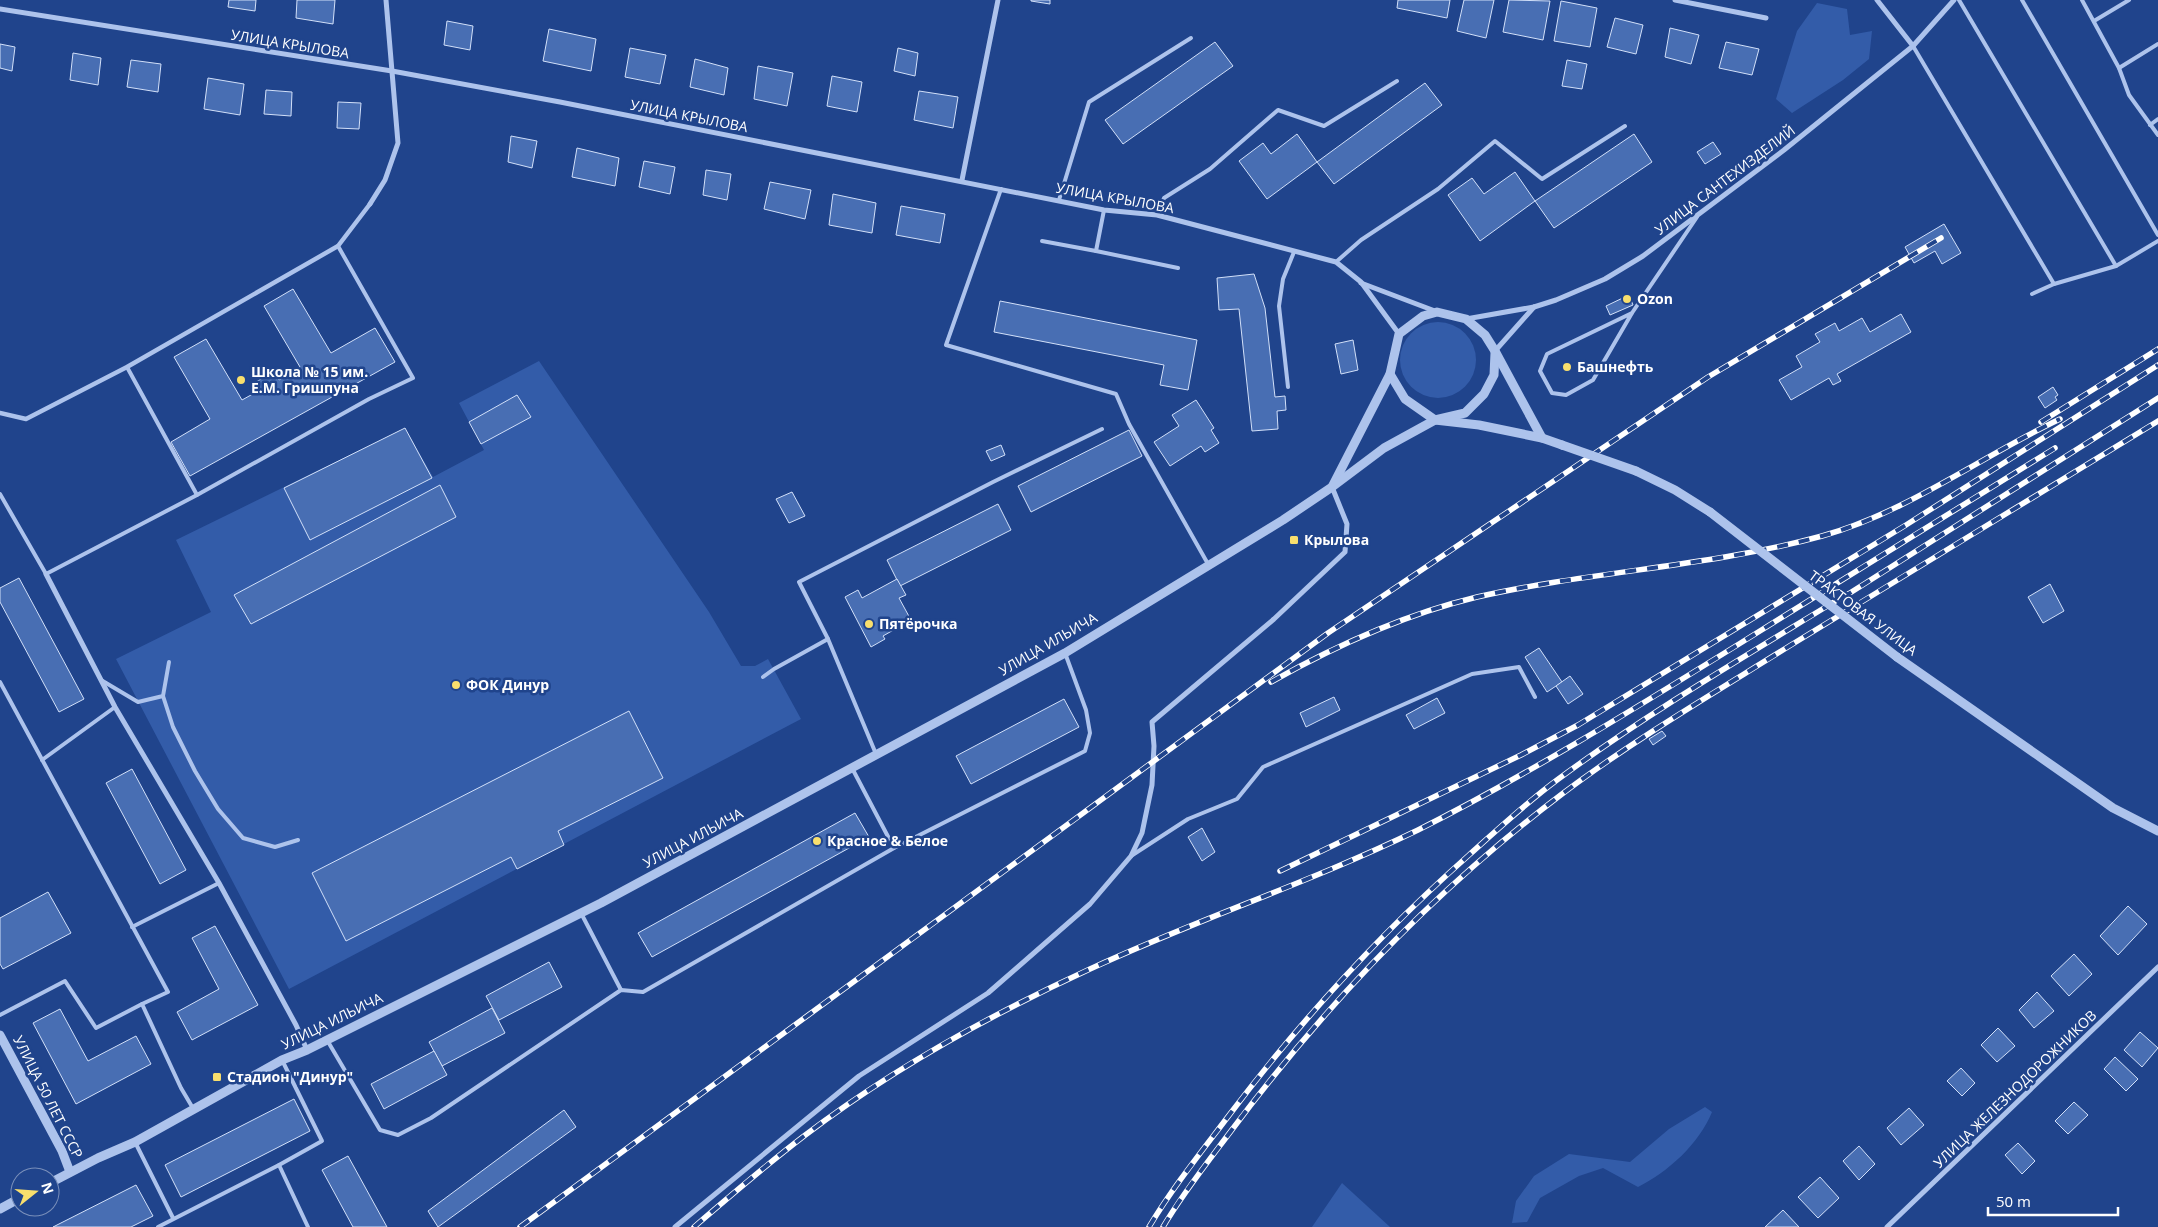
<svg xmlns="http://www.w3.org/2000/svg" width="2158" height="1227" viewBox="0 0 2158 1227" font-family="'Open Sans',sans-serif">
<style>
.green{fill:#335ca9}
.building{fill:#486eb3;stroke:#d2e0f9}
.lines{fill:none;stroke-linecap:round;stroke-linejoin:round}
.service{stroke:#adc3ec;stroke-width:4}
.pedestrian{stroke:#adc3ec;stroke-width:4.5}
.minor{stroke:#adc3ec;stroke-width:5}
.tertiary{stroke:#adc3ec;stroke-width:9}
.rail-casing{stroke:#fff;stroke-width:5.5}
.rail{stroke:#20448c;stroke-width:4;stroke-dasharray:11;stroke-linecap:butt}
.tertiary-bridge{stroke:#adc3ec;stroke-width:9}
.poi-dot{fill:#f9df6d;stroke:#20448c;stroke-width:2}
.labels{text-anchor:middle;stroke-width:5;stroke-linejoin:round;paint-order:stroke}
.street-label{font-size:14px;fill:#fff;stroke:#20448c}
.poi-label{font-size:14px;font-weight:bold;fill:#fff;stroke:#20448c;text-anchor:start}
</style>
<rect width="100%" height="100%" fill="#20448c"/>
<g class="green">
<path d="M1817 3 1847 9 1850 35 1872 31 1869 59 1843 80 1792 113 1776 99 1797 31Z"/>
<circle cx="1438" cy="360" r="38"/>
<path d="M539 361 709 612 741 666H755L768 659 801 719 289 989 116 659 211 612 176 540 405 428 433 477 484 450 459 403Z"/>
<path d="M1705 1107 1712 1112C1699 1144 1668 1172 1638 1187L1603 1168 1579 1176 1540 1198 1527 1222 1512 1223 1516 1201 1534 1176 1569 1154 1630 1162 1669 1129Z"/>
<path d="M1342 1183 1390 1227H1312Z"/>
</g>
<g class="building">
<path d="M229 0H256L255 11 228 7Z"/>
<path d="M297 0H335L333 24 296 18Z"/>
<path d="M1031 0H1050V4L1031 1Z"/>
<path d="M1398 0H1450L1447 18 1397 8Z"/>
<path d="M1464 0H1494L1486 38 1457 31Z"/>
<path d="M1509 0 1550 1 1543 40 1503 32Z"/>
<path d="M1561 1 1597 8 1590 47 1554 41Z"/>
<path d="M1615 18 1643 25 1636 54 1607 47Z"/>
<path d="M447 21 473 26 470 50 444 45Z"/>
<path d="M1670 28 1699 35 1691 64 1665 57Z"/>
<path d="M549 29 596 39 591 71 543 61Z"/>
<path d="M1215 42 1233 66 1123 144 1105 120Z"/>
<path d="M1726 42 1759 49 1752 75 1719 68Z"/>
<path d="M0 44 15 47 12 71 0 68Z"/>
<path d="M630 48 666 55 660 84 625 77Z"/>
<path d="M898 48 918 53 915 76 894 71Z"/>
<path d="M73 53 101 58 98 85 70 80Z"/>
<path d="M695 59 728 68 724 95 690 87Z"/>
<path d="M131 60 161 64 158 92 127 87Z"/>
<path d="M1567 60 1587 64 1582 89 1562 86Z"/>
<path d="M758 66 793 73 787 106 754 99Z"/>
<path d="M832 76 862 82 857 112 827 106Z"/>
<path d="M208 78 244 84 240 115 204 109Z"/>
<path d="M1425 83 1442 105 1334 184 1317 162Z"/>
<path d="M266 90 292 92 291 116 264 114Z"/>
<path d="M919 91 958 97 953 128 914 120Z"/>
<path d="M338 102 361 103 359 129 337 128Z"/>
<path d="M1297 134 1317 162 1267 199 1239 161 1263 143 1271 154Z"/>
<path d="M1634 134 1652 162 1554 228 1535 201Z"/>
<path d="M511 136 537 141 532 168 508 162Z"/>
<path d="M1713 142 1721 154 1705 164 1697 152Z"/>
<path d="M577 148 619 158 615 186 572 177Z"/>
<path d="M644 161 675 167 670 194 639 187Z"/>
<path d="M706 170 731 174 727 200 703 195Z"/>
<path d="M1515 172 1535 201 1480 241 1448 195 1472 178 1484 194Z"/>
<path d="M770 182 811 190 805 219 764 209Z"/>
<path d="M833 194 876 203 872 233 829 225Z"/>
<path d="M901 206 945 214 940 243 896 235Z"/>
<path d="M1944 224 1961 253 1942 264 1935 251 1914 263 1905 247Z"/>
<path d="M1254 274 1265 308 1275 397 1285 396 1286 410 1277 411 1278 429 1252 431 1239 309 1219 310 1217 278Z"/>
<path d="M293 289 331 353 375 328 395 362 190 476 171 442 210 419 174 357 206 339 242 400 260 390 256 382 274 371 279 380 300 367 264 306Z"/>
<path d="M1629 295 1633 305 1610 315 1606 306Z"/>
<path d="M1000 301 1197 340 1188 390 1160 385 1164 365 994 332Z"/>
<path d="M1901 314 1911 332 1837 374 1841 381 1833 385 1829 378 1791 400 1779 380 1802 367 1796 356 1820 342 1815 334 1835 323 1839 331 1862 318 1870 332Z"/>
<path d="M1353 340 1358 370 1341 374 1335 344Z"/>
<path d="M2053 387 2058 395 2055 397 2057 400 2045 408 2038 397Z"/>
<path d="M517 395 531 417 481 444 469 422Z"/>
<path d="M1196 400 1214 428 1211 430 1219 443 1205 452 1201 446 1170 466 1154 442 1179 426 1172 415Z"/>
<path d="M405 428 432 478 310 540 284 488Z"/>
<path d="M1129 430 1142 456 1031 512 1018 486Z"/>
<path d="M1001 445 1005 455 991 461 986 451Z"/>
<path d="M440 485 456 517 251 624 234 595Z"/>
<path d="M792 492 805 516 789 523 776 499Z"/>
<path d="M998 504 1011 530 900 586 887 560Z"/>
<path d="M19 578 84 699 59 712 0 602V588Z"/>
<path d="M897 579 906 595 899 598 911 620 883 636 885 639 871 647 845 597 858 590 862 598Z"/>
<path d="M2050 584 2064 611 2043 623 2028 597Z"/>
<path d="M1539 648 1562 682 1547 692 1525 657Z"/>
<path d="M1570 676 1583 694 1568 704 1556 686Z"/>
<path d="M1334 697 1340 710 1306 727 1300 713Z"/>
<path d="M1437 698 1445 713 1414 729 1406 715Z"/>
<path d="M1064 699 1079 727 971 784 956 756Z"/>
<path d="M629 711 663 778 558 831 564 845 517 869 511 857 346 941 312 873Z"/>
<path d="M1662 731 1666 736 1653 745 1649 739Z"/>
<path d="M132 769 186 870 160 884 106 783Z"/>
<path d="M855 813 869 837 652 957 638 933Z"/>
<path d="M1202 828 1215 852 1202 861 1188 837Z"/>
<path d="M48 892 71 933 3 969 0 964V918Z"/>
<path d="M2128 906 2147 924 2118 955 2100 936Z"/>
<path d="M215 926 258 1005 192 1040 177 1012 219 989 192 938Z"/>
<path d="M2074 954 2092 974 2069 996 2051 976Z"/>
<path d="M549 962 562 987 499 1020 486 996Z"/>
<path d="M2037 992 2054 1011 2034 1028 2019 1010Z"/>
<path d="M492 1008 505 1033 442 1066 429 1042Z"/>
<path d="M60 1009 88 1061 136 1036 151 1064 76 1104 33 1023Z"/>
<path d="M1998 1028 2015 1046 1997 1062 1981 1045Z"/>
<path d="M2140 1032 2158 1048 2142 1067 2124 1050Z"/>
<path d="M434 1051 447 1075 384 1109 371 1084Z"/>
<path d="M2115 1057 2138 1079 2126 1091 2104 1069Z"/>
<path d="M1961 1068 1975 1083 1962 1096 1947 1081Z"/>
<path d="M294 1099 310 1131 181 1197 165 1165Z"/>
<path d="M2074 1102 2088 1115 2068 1134 2055 1121Z"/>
<path d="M1909 1108 1924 1125 1901 1145 1887 1128Z"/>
<path d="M564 1110 576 1127 438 1227 428 1211Z"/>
<path d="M2018 1143 2035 1161 2022 1174 2005 1155Z"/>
<path d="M1859 1146 1875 1164 1859 1180 1843 1161Z"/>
<path d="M348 1156 387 1227H353L322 1170Z"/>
<path d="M1820 1177 1839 1198 1818 1218 1798 1197Z"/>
<path d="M136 1185 153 1216 131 1227H53Z"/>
<path d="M1783 1210 1799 1227H1765Z"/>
</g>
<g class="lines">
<g class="service">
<path d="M1959 0 2116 266"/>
<path d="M2022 0 2158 235"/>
<path d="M2082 0 2119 68 2129 95 2158 135"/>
<path d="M2094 21 2129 0"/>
<path d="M1913 46 2054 284"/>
<path d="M2119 68 2158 44"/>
<path d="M2150 125 2158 119"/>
<path d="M1001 189 946 345 1116 394 1129 424 1208 564"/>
<path d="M1059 200 1089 102 1191 38"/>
<path d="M1104 210 1096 251 1178 268"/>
<path d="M1157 215 1164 198 1210 169 1278 110 1324 126 1397 81"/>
<path d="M1042 241 1096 251"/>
<path d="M1336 262 1361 240 1438 189 1495 141 1542 179 1625 126"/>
<path d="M2032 294 2054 284 2116 266 2158 241"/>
<path d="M1632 313 1547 354 1540 371 1552 393 1566 395 1593 380 1632 313 1697 217"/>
<path d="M127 367 197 495"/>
<path d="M1288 387 1279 306 1283 279 1294 252"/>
<path d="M0 494 46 574 197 495 369 399 413 378 338 246"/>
<path d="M763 677 774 669 828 639"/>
<path d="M101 680 138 702 163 696 169 662"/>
<path d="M0 682 168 992 142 1004 181 1088 194 1110"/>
<path d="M163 696 173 727 195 771 218 809 243 838 275 847 298 840"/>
<path d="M876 754 828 639 799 582 993 482 1102 429"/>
<path d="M42 760 115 707"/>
<path d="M852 768 894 848"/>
<path d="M1131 856 1188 819 1237 799 1263 767 1472 674 1519 667 1535 697"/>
<path d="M581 913 621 990"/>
<path d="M132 927 219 883"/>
<path d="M0 1015 65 981 96 1028 142 1004"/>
<path d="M327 1040 380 1130 398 1135 431 1118 621 990 643 992 894 848 1085 751 1090 733 1086 710 1065 653"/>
<path d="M135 1142 173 1218"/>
<path d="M279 1165 322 1141 282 1060"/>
<path d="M158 1227 279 1165 308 1227"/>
</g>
<path class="pedestrian" d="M0 413 26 419 127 367 338 246 370 204"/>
<g class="minor">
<path d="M1675 0 1766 18"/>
<path d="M1877 0 1913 46"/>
<path d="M0 9 392 71 560 102 1104 210 1157 215 1336 262 1361 282 1399 334"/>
<path d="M962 180 998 0"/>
<path d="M370 204 385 180 398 143 386 0"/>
<path d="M1361 283 1435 311"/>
<path d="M1466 319 1534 307 1556 300 1605 279 1643 256 1784 150 1913 46 1954 0"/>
<path d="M1495 351 1534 307"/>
<path d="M46 574 115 707 219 883 296 1025 307 1050"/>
<path d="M675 1227 859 1076 988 993 1090 904 1131 856 1142 833 1152 785 1154 746 1152 722 1274 619 1345 552 1347 524 1332 487"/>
<path d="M1887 1227 2158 967"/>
</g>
<g class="tertiary">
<path d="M1390 374 1405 399 1435 420 1465 413 1484 394 1494 375 1495 353"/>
<path d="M1636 471 1675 490 1710 512"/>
<path d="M1333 485 1390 374 1399 334 1423 316 1437 312 1466 319 1485 335 1495 351 1542 438"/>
<path d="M1897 657 2113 808 2158 831"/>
<path d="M0 1035 62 1151 70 1172"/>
<path d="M50 1183 98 1158 135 1142 282 1060 307 1050 601 903 1065 653 1283 520 1332 487 1384 448 1435 420 1479 425 1542 438 1562 445"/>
<path d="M0 1209 20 1198"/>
</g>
<defs>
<g id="rail">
<path d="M2041 422 2158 349"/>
<path d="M1842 598 2158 398"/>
<path d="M1271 682C1335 646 1406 614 1477 597 1591 571 1709 567 1822 536 1908 512 1980 457 2060 419"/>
<path d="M1280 871 1521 755 1578 725 1906 525 2158 365"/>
<path d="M520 1227 1328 633 1708 377 1941 238"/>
<path d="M694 1227C730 1196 766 1165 804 1136 892 1069 990 1015 1090 969 1198 919 1311 882 1418 830 1529 774 1634 709 1739 644 1845 578 1950 513 2055 448"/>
<path d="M1149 1227C1173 1187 1202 1151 1230 1114 1301 1020 1381 933 1469 855 1498 829 1526 803 1557 780 1649 712 1749 654 1847 594"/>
<path d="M1163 1227C1183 1193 1207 1163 1231 1131 1326 1004 1435 890 1562 794 1635 739 1714 693 1791 645 1913 570 2036 496 2158 421"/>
</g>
</defs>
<use href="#rail" class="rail-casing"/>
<use href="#rail" class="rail"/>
<g class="tertiary-bridge">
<path d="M1562 445 1636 471"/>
<path d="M1710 512 1897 657"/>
</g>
</g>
<g class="poi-dot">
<circle cx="1627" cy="299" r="5"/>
<circle cx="1567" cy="367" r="5"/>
<circle cx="241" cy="380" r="5"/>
<rect x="1289" y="535" width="10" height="10" rx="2.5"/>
<circle cx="869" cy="624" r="5"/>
<circle cx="456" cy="685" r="5"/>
<circle cx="817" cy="841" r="5"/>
<rect x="212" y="1072" width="10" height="10" rx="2.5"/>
</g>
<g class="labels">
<g class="street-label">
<text transform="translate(290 44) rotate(9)" y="5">УЛИЦА КРЫЛОВА</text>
<text transform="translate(689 116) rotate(11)" y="5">УЛИЦА КРЫЛОВА</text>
<text transform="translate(1725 180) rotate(-37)" y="5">УЛИЦА САНТЕХИЗДЕЛИЙ</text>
<text transform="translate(1115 198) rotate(10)" y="5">УЛИЦА КРЫЛОВА</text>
<text transform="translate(1863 613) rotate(37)" y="5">ТРАКТОВАЯ УЛИЦА</text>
<text transform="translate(1048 644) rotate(-30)" y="5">УЛИЦА ИЛЬИЧА</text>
<text transform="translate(693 838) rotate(-28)" y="5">УЛИЦА ИЛЬИЧА</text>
<text transform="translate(332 1021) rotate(-26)" y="5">УЛИЦА ИЛЬИЧА</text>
<text transform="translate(2015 1089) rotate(-44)" y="5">УЛИЦА ЖЕЛЕЗНОДОРОЖНИКОВ</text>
<text transform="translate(48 1097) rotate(63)" y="5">УЛИЦА 50 ЛЕТ СССР</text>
</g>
<g class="poi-label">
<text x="1637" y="304">Ozon</text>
<text x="1577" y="372">Башнефть</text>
<text x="251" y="377">Школа № 15 им.<tspan x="251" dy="16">Е.М. Гришпуна</tspan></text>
<text x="1304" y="545">Крылова</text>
<text x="879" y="629">Пятёрочка</text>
<text x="466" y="690">ФОК Динур</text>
<text x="827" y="846">Красное &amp; Белое</text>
<text x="227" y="1082">Стадион "Динур"</text>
</g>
</g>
<g transform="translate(35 1192) rotate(73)"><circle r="24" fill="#20448c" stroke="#798fba"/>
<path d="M0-4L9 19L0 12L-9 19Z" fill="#f9df6d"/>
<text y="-8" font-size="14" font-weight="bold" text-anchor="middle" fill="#ffffff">N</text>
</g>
<path d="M1988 1207v8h130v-8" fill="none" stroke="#ffffff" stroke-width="2.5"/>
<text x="1996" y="1207" font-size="15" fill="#ffffff" stroke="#20448c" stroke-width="4" paint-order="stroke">50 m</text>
</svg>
